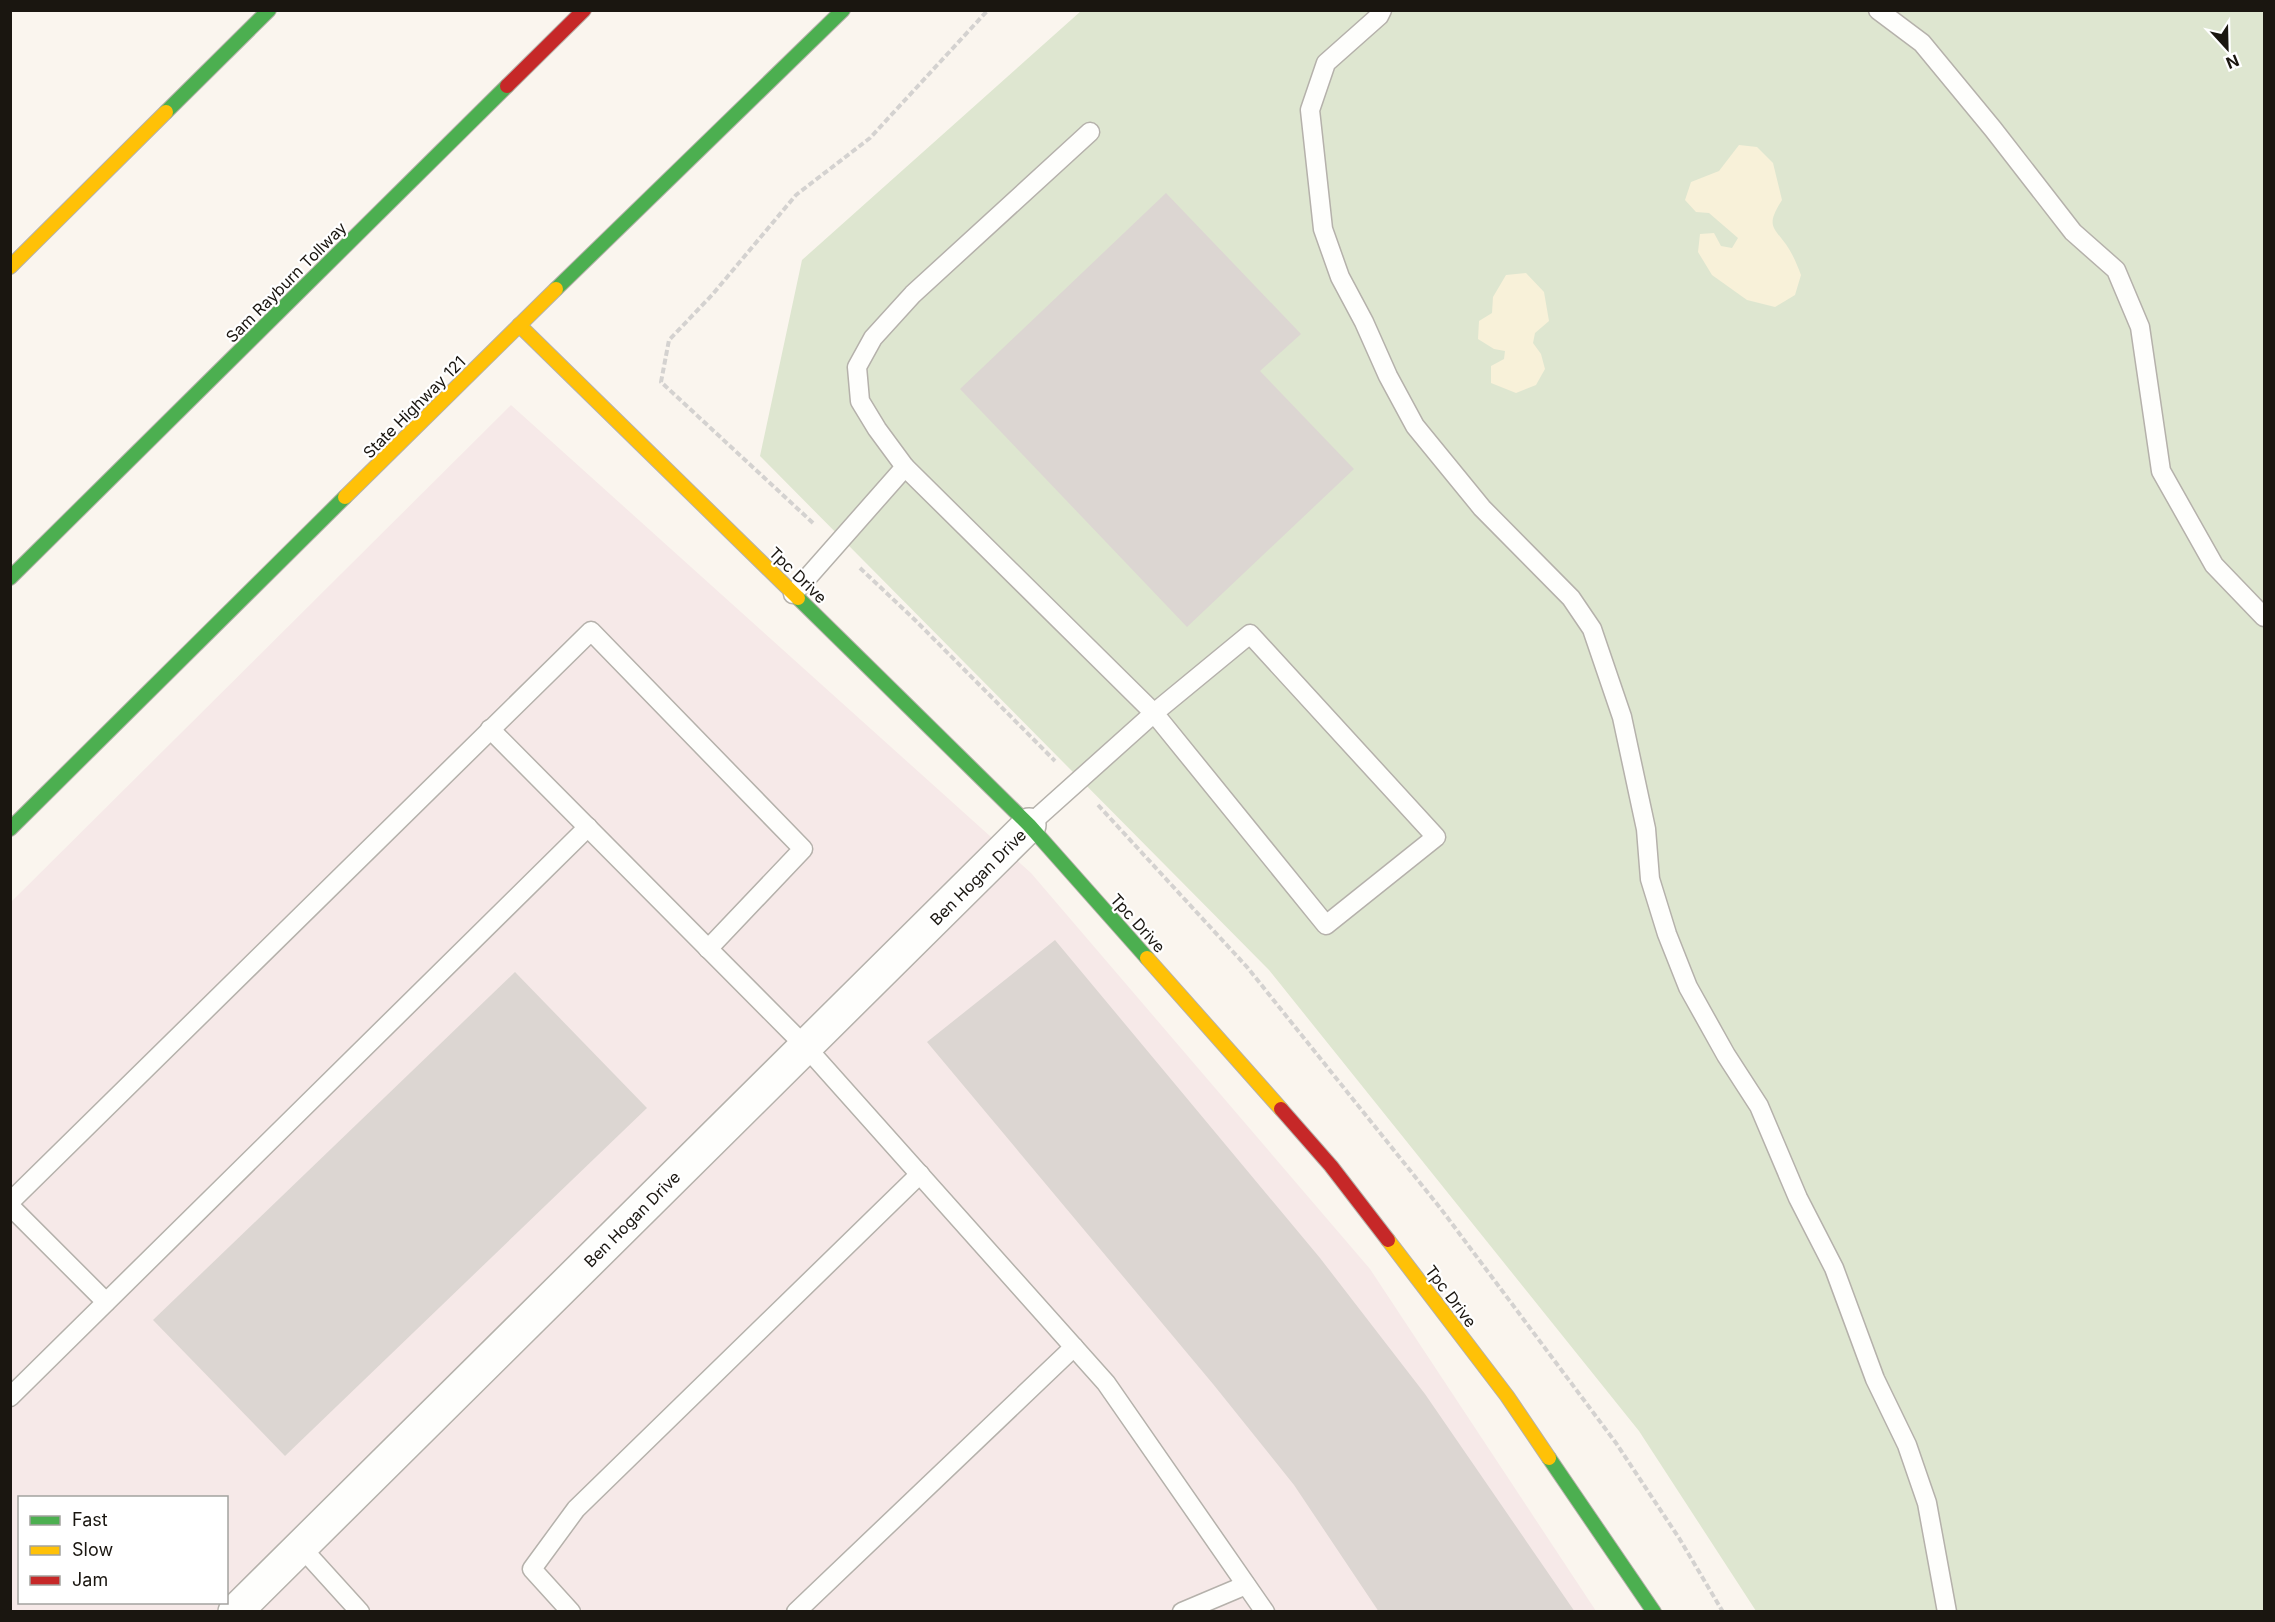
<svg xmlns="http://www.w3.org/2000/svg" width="2275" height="1622" viewBox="0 0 2275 1622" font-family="Inter,sans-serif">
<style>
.commercial{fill:#f6e9e8;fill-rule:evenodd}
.green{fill:#dee6d0}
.sand{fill:#f8f1d9}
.building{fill:#dcd6d2}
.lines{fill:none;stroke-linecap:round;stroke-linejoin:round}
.lane-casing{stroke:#b5b1ab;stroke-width:21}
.street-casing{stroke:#b5b1ab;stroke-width:36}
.fast-casing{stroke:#b5b1ab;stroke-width:16}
.slow-casing{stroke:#b5b1ab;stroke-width:16}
.jam-casing{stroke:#b5b1ab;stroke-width:16}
.path{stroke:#d4d2d0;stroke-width:4;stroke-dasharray:6 3;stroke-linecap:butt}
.lane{stroke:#fefefc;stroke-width:18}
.street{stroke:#fefefc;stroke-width:33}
.fast{stroke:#4caf50;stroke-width:14}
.slow{stroke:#ffc107;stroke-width:14}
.jam{stroke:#c62828;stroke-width:14}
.labels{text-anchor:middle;stroke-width:4.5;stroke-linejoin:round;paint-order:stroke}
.street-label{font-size:16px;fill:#1a1610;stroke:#fff}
</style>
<rect width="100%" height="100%" fill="#faf5ee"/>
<path class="commercial" d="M511 405 1031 873 1370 1269 1596 1611 11 1612V902ZM20 1498H226V1602H20Z"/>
<path class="green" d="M1081 11H2264V1611H1756L1639 1431 1269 970 760 456 802 260Z"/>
<g class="sand">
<path d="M1739 145 1757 147 1773 163 1782 200C1764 228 1775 227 1789 249 1794 257 1798 267 1801 275L1795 295 1775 307 1747 300 1712 275 1698 252 1700 234 1714 233 1721 246 1732 248 1738 238 1709 213 1696 212 1685 200 1691 182 1719 171Z"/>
<path d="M1526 273 1544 292 1549 321 1535 333 1533 343 1541 354 1545 369 1536 385 1516 393 1491 383V366L1504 359 1505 351 1494 349 1478 339 1479 321 1492 313 1493 297 1506 275Z"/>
</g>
<g class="building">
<path d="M1166 193 1301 334 1260 371 1354 469 1187 627 960 389Z"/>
<path d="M1055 940 1320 1258 1425 1394 1575 1612H1379L1294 1485 1213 1384 927 1042Z"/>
<path d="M515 972 647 1108 285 1456 153 1320Z"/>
</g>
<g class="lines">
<defs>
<g id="lane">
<path d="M1382 10 1379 16 1326 63 1310 110 1323 229 1340 277 1364 322 1388 376 1415 426 1482 508 1571 598 1592 629 1622 717 1646 829 1650 879 1667 934 1688 987 1726 1055 1759 1106 1798 1198 1834 1268 1875 1379 1907 1445 1927 1503 1947 1612"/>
<path d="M1878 10 1922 43 1993 129 2073 232 2116 270 2140 327 2161 471 2214 565 2264 617"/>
<path d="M905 467 1154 713 1029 825"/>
<path d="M793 594 905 467 877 429 860 401 857 367 873 338 913 294 1090 132"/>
<path d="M1250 634 1436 837 1326 925 1154 713Z"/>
<path d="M490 729 806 1047 1106 1383 1265 1612"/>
<path d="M10 1202 591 631 803 849 708 949"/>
<path d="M10 1206 106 1302"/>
<path d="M10 1397 588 827"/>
<path d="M301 1547 360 1612"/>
<path d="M571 1612 532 1569 576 1509 920 1174"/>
<path d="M796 1612 1074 1347"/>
<path d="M1182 1612 1246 1585"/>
</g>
<path id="street" d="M235 1612 1029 825"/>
<g id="fast">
<path d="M166 112 269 10"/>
<path d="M556 289 843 10"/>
<path d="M10 578 507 86"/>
<path d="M798 598 1029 825 1147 958"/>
<path d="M10 829 345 497"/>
<path d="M1549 1458 1654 1612"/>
</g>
<g id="slow">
<path d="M10 267 166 112"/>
<path d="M519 325 798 598"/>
<path d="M345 497 556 289"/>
<path d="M1147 958 1281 1109"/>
<path d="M1388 1240 1507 1396 1549 1458"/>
</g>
<g id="jam">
<path d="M507 86 584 10"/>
<path d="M1281 1109 1331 1166 1388 1240"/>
</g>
</defs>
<use href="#lane" class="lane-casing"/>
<use href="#street" class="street-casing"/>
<use href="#fast" class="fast-casing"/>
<use href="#slow" class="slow-casing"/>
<use href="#jam" class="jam-casing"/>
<g class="path">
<path d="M813 523 661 382 669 340 712 295 796 195 870 138 988 10"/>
<path d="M860 568 915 620 1055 761"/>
<path d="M1098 805 1247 967 1441 1209 1616 1443 1679 1538 1723 1612"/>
</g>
<use href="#lane" class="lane"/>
<use href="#street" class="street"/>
<use href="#fast" class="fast"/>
<use href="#slow" class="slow"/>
<use href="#jam" class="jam"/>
</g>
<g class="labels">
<g class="street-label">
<text transform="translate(286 282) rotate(-45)" y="6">Sam Rayburn Tollway</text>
<text transform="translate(414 407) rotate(-45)" y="6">State Highway 121</text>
<text transform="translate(798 575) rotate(44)" y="6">Tpc Drive</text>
<text transform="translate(978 877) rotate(-45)" y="6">Ben Hogan Drive</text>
<text transform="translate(1138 923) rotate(48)" y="6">Tpc Drive</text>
<text transform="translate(632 1219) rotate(-45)" y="6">Ben Hogan Drive</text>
<text transform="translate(1451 1296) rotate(53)" y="6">Tpc Drive</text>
</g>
</g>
<rect width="2275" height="1622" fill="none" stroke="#1a1610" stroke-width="24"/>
<rect x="18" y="1496" width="210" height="108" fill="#ffffff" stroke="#a3a29f" stroke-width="1.5"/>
<rect x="30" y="1516" width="30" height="9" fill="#4caf50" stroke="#a3a29f" stroke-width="1.5"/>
<text x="72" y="1526" font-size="18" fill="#1a1610">Fast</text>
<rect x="30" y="1546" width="30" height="9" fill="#ffc107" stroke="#a3a29f" stroke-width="1.5"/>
<text x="72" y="1556" font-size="18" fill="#1a1610">Slow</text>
<rect x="30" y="1576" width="30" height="9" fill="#c62828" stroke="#a3a29f" stroke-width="1.5"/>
<text x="72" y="1586" font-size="18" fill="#1a1610">Jam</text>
<g transform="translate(2227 48) rotate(158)" stroke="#ffffff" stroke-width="4.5" paint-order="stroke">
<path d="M0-4.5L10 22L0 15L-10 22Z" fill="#1a1610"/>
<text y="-9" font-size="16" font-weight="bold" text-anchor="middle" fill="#1a1610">N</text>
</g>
</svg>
